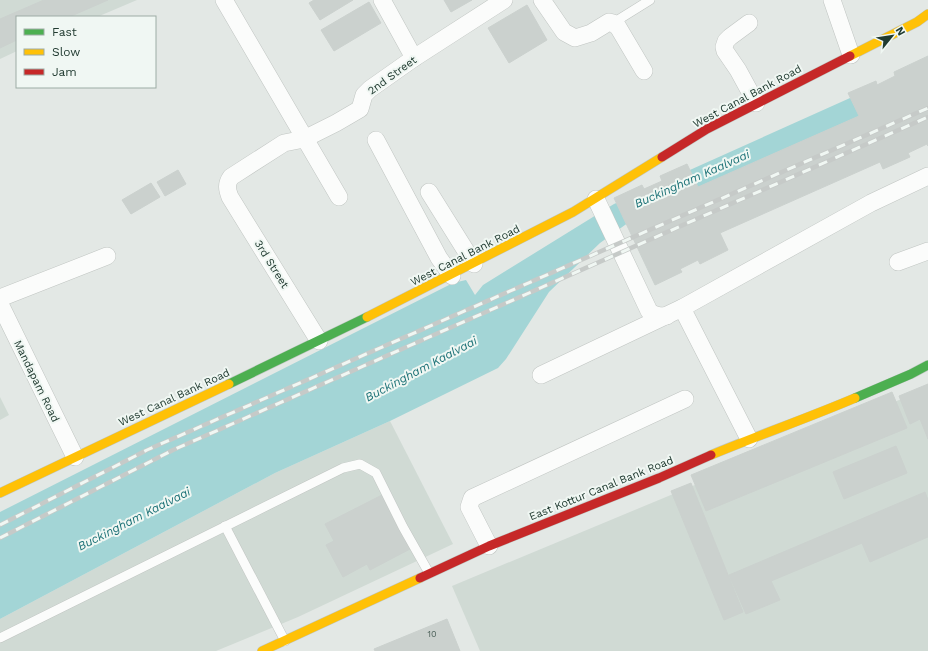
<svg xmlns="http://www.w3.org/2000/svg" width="928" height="651" viewBox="0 0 928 651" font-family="'Work Sans',sans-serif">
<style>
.built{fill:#d0dad4}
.water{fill:#a3d5d6}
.building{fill:#cbd1ce;stroke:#cbd1ce}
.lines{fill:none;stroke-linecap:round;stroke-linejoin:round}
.lane-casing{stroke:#c0c5c2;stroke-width:10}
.street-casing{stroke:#c0c5c2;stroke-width:18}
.fast-casing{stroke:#bec6c2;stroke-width:10}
.slow-casing{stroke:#bec6c2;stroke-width:10}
.jam-casing{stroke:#bec6c2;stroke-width:10}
.lane{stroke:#fbfcfb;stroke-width:9}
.street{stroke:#fbfcfb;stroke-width:17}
.fast{stroke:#4caf50;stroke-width:9}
.slow{stroke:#ffc107;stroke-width:9}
.jam{stroke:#c62828;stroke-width:9}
.rail-casing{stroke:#c6cac8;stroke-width:4.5}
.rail{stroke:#f0f7f3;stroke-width:3;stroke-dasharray:9;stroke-linecap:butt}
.labels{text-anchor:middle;stroke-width:4;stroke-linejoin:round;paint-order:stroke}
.number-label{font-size:9px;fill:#4c6159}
.street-label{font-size:11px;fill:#213b31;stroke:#f0f7f3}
.water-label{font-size:12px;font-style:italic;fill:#1b7176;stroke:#f0f7f3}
</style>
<rect width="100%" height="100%" fill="#e3e8e5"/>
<g class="built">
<path d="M0 0H137L97 17H17V51L0 59Z"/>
<path d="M928 388V651H480L452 586Z"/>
<path d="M0 397 9 415 0 420Z"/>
<path d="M390 421 453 544 298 617 216 651H0V619L275 473Z"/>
</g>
<path class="water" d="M928 63V93L643 212 600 243 549 292 506 359 498 368 390 421 275 473 0 619V512L453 283 466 280 475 295 483 285 614 204Z"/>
<g class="building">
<path d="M44 0H108L69 17H17V40L0 48V19Z"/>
<path d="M314 0H353L320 20 309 3Z"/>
<path d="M444 0H472L451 12Z"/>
<path d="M369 2 381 23 334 51 321 30Z"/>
<path d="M527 5 547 40 509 63 488 28Z"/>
<path d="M928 56V146L927 144 908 153 910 157 883 169 880 162 720 233 728 250 700 264 698 260 680 269 682 272 655 285 614 198 642 185 644 189 662 181 660 176 687 164 698 187 859 116 848 93 876 81 877 85 895 76 894 72Z"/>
<path d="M178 170 186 184 165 196 157 182Z"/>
<path d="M151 183 160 197 131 214 122 200Z"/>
<path d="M928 384V439L920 419 910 424 899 396Z"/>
<path d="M892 392 907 428 706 511 691 475Z"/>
<path d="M896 446 907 473 844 499 833 472Z"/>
<path d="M691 483 743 612 724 620 671 491Z"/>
<path d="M925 492 928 500V537L870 562 862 543 771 581 780 600 746 614 729 575Z"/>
<path d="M382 495 410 549 370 570 367 564 343 577 326 545 334 541 325 524Z"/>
<path d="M447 619 460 651H375L374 649Z"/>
</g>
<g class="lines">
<defs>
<g id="lane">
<path d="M613 23 650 0"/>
<path d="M225 526 285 641"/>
<path d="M0 638 343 468 360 464 376 473 403 527 429 573"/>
</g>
<g id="street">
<path d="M224 0 339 197"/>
<path d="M382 0 414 58"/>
<path d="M542 0 564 32 575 38 591 33 609 22 613 23 618 27 644 71"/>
<path d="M832 0 851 55"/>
<path d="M749 23 730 37 726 41 724 47 725 51 738 70 756 103"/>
<path d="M376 140 439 258 452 276"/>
<path d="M429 192 474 264"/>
<path d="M596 199 649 311C655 316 659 316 667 316"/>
<path d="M898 262 928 251"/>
<path d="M0 298 107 256"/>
<path d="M0 304 75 457"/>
<path d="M682 308 749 439"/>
<path d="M319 341 230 197C227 189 226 184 231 177L284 143 304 139 336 123 360 109 364 95 370 89 414 58 504 0"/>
<path d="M541 375 682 308 871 203 928 176"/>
<path d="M489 546 469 507 472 498 685 399"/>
</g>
<g id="fast">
<path d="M229 384 367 317"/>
<path d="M855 398 911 374 928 365"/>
</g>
<g id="slow">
<path d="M850 56 917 22 928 14"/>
<path d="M367 317 573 212 662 157"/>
<path d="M711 455C759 435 808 418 855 398"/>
<path d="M0 493 229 384"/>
<path d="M262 651 420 578"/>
</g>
<g id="jam">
<path d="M662 157 707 129 850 56"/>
<path d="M420 578 489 546 659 478 711 455"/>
</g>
</defs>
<use href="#lane" class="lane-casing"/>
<use href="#street" class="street-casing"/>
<use href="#fast" class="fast-casing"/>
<use href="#slow" class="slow-casing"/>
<use href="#jam" class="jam-casing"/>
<use href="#lane" class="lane"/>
<use href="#street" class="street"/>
<use href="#fast" class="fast"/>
<use href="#slow" class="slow"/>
<use href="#jam" class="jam"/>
<defs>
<g id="rail">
<path d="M0 525 147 450 928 108"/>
<path d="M0 538 173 450 928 117"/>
</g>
</defs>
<use href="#rail" class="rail-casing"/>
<use href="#rail" class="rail"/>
</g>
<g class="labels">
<g class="number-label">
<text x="432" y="637">10</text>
</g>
<g class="street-label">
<text transform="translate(392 75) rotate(-36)" y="4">2nd Street</text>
<text transform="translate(747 96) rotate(-28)" y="4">West Canal Bank Road</text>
<text transform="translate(465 255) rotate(-27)" y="4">West Canal Bank Road</text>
<text transform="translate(272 264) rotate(58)" y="4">3rd Street</text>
<text transform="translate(37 381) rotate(64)" y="4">Mandapam Road</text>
<text transform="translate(174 397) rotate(-25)" y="4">West Canal Bank Road</text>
<text transform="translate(601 488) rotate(-22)" y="4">East Kottur Canal Bank Road</text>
</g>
<g class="water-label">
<text transform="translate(692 179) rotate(-24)" y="4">Buckingham Kaalvaai</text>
<text transform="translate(421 369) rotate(-28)" y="4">Buckingham Kaalvaai</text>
<text transform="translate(134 519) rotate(-27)" y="4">Buckingham Kaalvaai</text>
</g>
</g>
<rect x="16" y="16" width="140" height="72" fill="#f0f7f3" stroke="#9daca5"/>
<rect x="24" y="29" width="20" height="6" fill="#4caf50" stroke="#9daca5"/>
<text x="52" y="36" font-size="12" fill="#213b31">Fast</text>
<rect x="24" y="49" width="20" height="6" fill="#ffc107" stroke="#9daca5"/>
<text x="52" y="56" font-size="12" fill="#213b31">Slow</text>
<rect x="24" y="69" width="20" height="6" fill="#c62828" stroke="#9daca5"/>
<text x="52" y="76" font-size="12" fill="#213b31">Jam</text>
<g transform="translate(892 36) rotate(60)" stroke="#f0f7f3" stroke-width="3" paint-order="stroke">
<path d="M0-3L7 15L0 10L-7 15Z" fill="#213b31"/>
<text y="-6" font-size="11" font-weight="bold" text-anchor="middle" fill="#213b31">N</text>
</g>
</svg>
